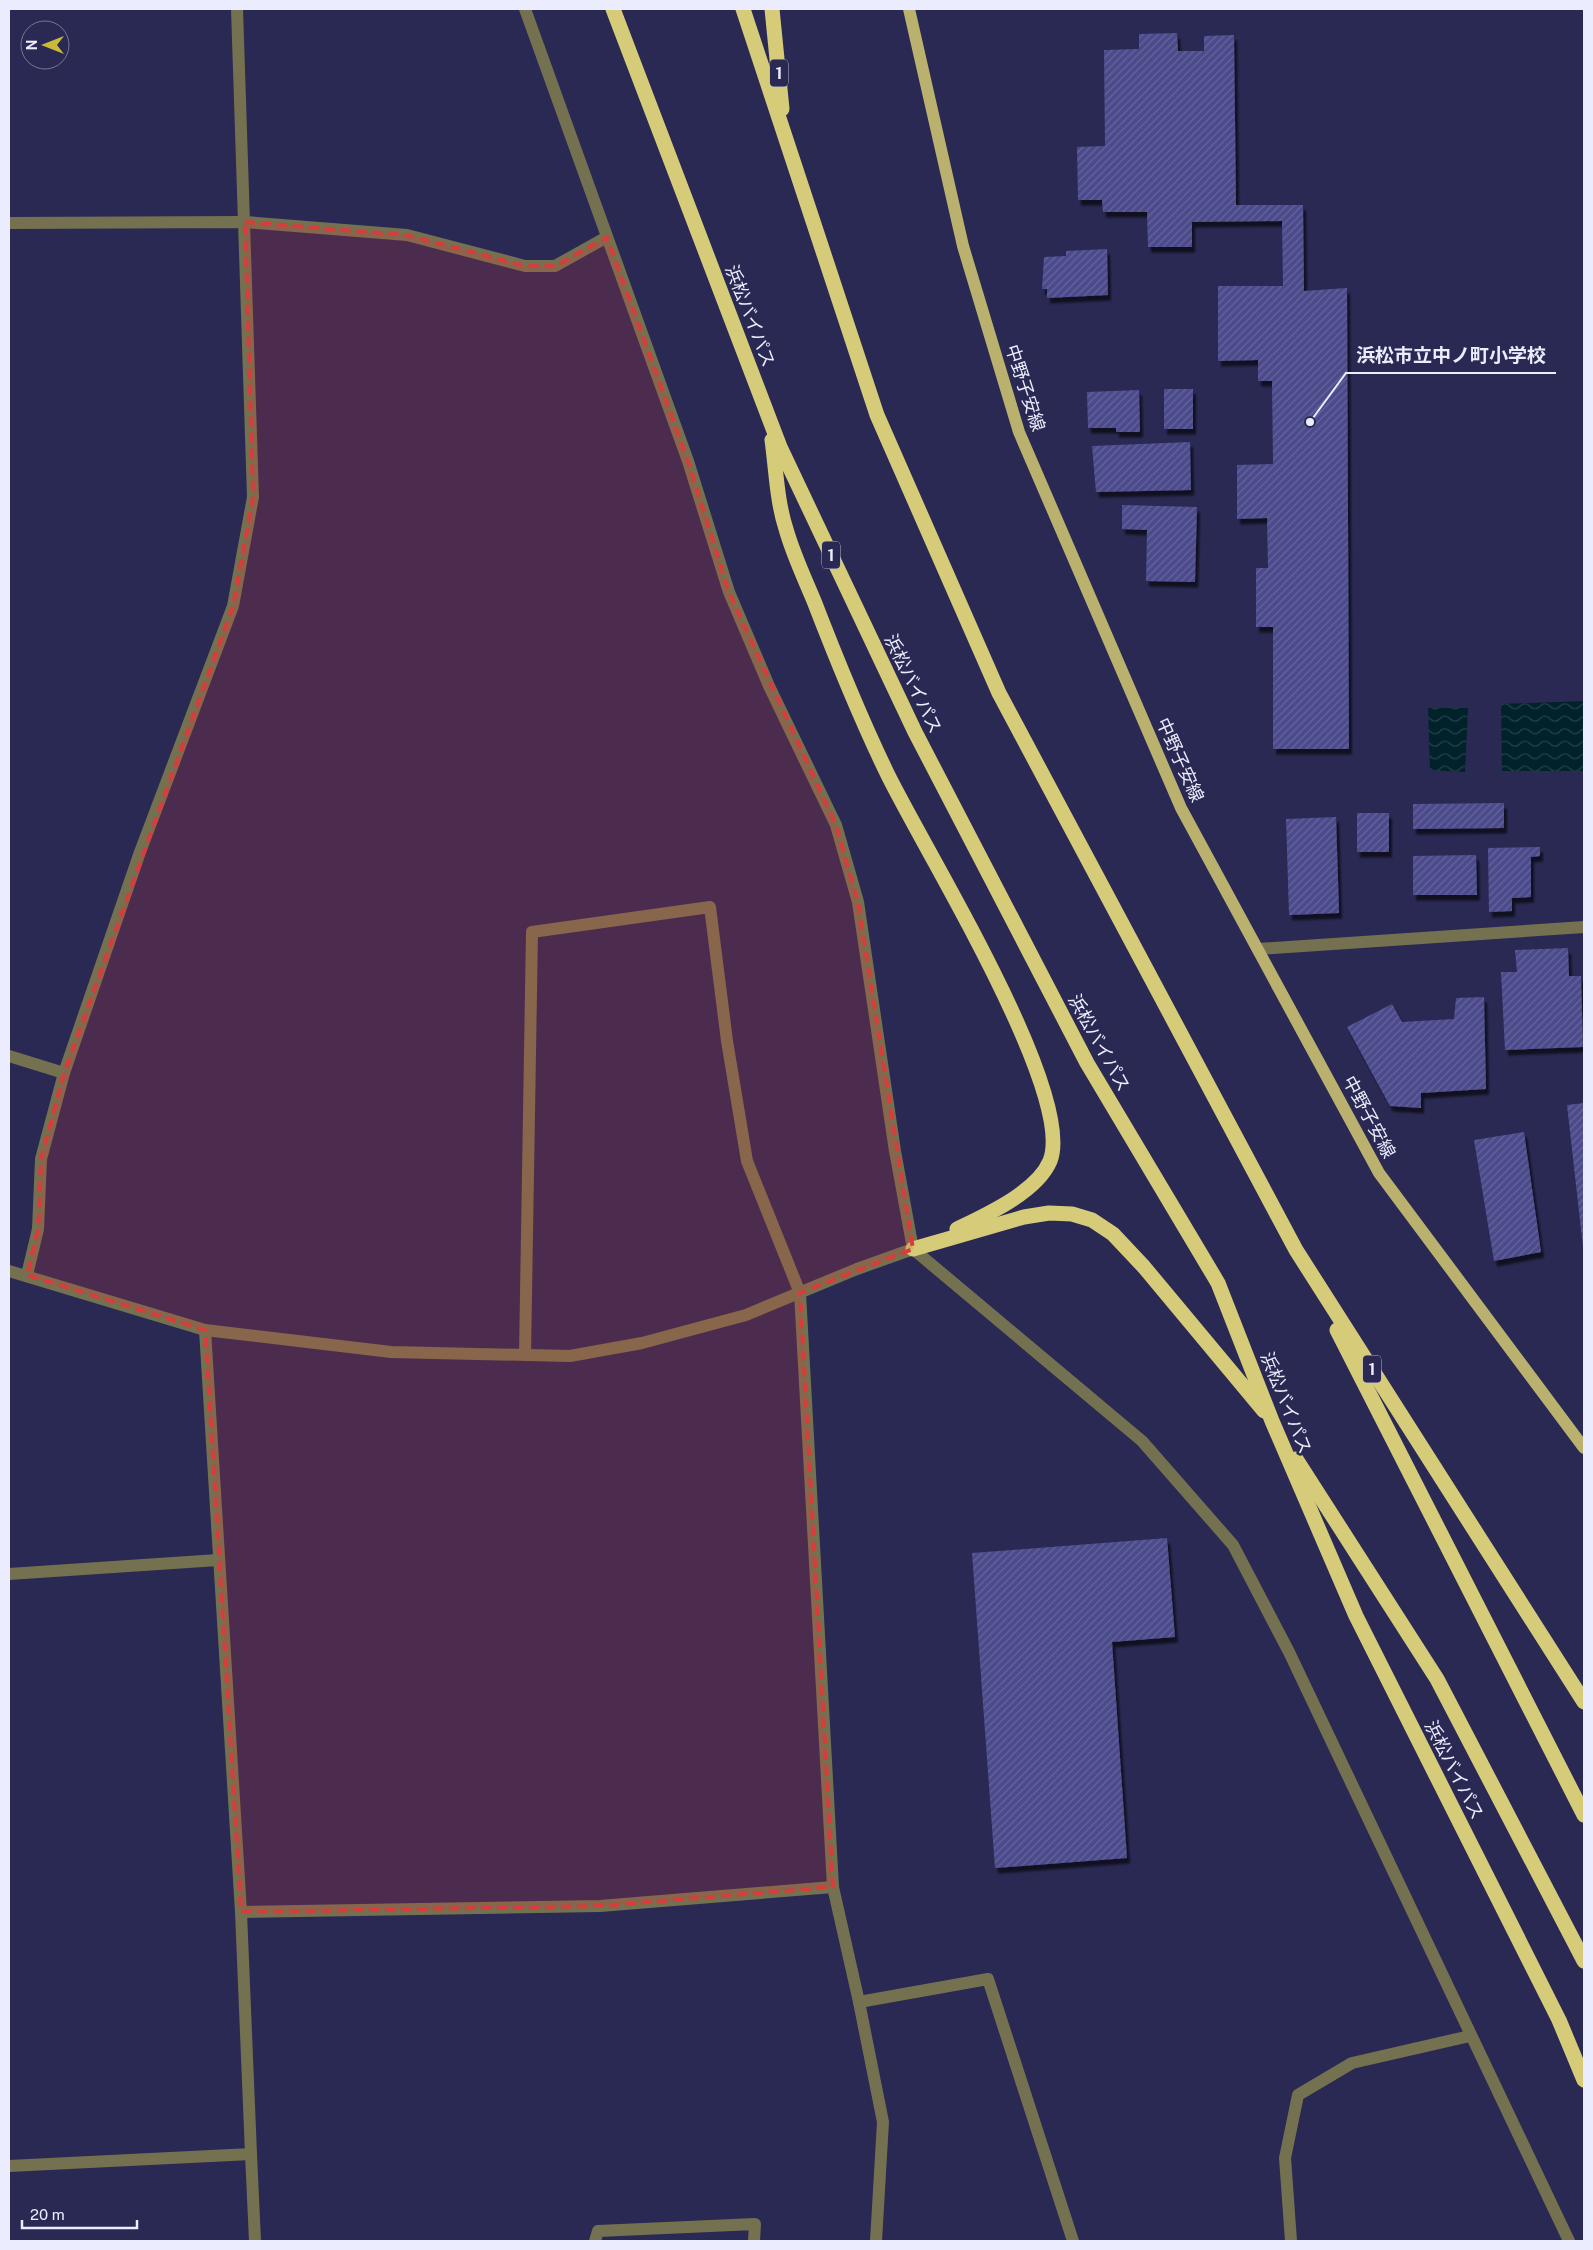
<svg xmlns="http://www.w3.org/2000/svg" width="1593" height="2250" viewBox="0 0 1593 2250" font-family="'Public Sans','Noto Sans JP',sans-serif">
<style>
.water{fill:url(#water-waves)}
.building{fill:url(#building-hatch);filter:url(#shadow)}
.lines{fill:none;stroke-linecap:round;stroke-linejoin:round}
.minor{stroke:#747151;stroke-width:12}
.major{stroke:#bab16e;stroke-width:12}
.highway{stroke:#d6cb79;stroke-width:15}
.marked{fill:#d83c3d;fill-opacity:0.2;stroke:#d83c3d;stroke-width:4;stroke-dasharray:10 6;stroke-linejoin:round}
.labels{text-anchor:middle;stroke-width:5;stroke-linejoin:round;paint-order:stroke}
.shield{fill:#292953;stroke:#b1b2ca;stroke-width:1}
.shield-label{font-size:16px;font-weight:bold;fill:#ebecfd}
.street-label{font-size:18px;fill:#ebecfd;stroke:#292953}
.leader{fill:none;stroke:#ebecfd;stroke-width:2}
.callout-dot{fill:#ebecfd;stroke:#292953;stroke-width:2}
.callout-label{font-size:19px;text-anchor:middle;font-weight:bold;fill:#ebecfd;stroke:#292953;stroke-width:5;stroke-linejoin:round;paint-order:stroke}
</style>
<defs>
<pattern id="water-waves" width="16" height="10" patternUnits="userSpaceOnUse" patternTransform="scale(1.25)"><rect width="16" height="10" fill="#01212b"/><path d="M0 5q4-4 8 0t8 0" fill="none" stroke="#26414b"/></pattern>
<pattern id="building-hatch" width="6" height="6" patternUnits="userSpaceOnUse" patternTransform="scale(1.25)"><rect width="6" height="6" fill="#4c4b8c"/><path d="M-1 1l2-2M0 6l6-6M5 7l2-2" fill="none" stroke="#66659d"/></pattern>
<filter id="shadow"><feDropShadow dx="3" dy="5.5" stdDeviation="1" flood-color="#0009"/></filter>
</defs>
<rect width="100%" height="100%" fill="#292953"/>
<g class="water">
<path d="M1584 701V771H1502L1501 704Z"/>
<path d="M1428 708H1468L1465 772 1430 770Z"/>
</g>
<g class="building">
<path d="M1177 33 1178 51H1204V36L1234 35 1236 205H1303L1304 291 1347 288 1349 749H1273V627H1256V568H1268L1267 518 1237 519V465L1273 464 1272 381H1258V360L1218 361V286H1283L1282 221 1192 222V247H1148L1147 212H1103L1102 200H1078L1077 147 1105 146 1104 50 1139 49V34Z"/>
<path d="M1107 249 1108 295 1047 298V289H1042L1044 257 1066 256V251Z"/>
<rect x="1164" y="389" width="29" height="40"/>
<path d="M1139 390 1140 432H1116V428H1088L1087 392Z"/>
<path d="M1190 442 1191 490 1096 492 1092 446Z"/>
<path d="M1122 505 1197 507 1195 582 1146 581 1147 530 1122 529Z"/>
<path d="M1504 803V828L1413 829V804Z"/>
<rect x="1357" y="813" width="32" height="39"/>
<path d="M1336 817 1339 913 1289 915 1286 819Z"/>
<path d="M1540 847V856L1531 857V897L1512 898V911L1489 912 1488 848Z"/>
<path d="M1476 855 1477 895H1413V856Z"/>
<path d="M1568 948 1569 976H1581L1583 1047 1505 1050 1501 972H1517L1515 950Z"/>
<path d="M1484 997 1486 1089 1421 1093V1108L1390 1106 1347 1027 1392 1004 1402 1022 1454 1019 1456 998Z"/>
<path d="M1584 1103V1247H1583L1567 1105Z"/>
<path d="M1524 1132 1541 1252 1494 1261 1474 1140Z"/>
<path d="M1167 1538 1175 1637 1112 1642 1127 1858 995 1868 972 1553Z"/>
</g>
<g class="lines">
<g class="minor">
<path d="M525 9 688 461 729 592 769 686 836 825 858 902 895 1151 913 1249 1142 1441 1233 1545 1289 1652 1569 2241"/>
<path d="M9 223 245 222 407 235 525 266H555L607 237"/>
<path d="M1258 949 1584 927"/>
<path d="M9 1056 64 1073"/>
<path d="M9 1271 205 1330 391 1352 570 1356 642 1343 746 1315 857 1269 913 1249"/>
<path d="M27 1275 38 1229 41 1159 64 1073 140 852 233 606 253 497 237 9"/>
<path d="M525 1355 532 932 710 907 727 1041 747 1161 800 1293 833 1887"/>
<path d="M9 1574 218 1560"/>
<path d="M241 1912 600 1906 833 1887 859 2002 988 1979 1073 2241"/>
<path d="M859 2002 883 2122 876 2241"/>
<path d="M251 2154 255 2241"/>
<path d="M9 2166 251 2154 241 1912 205 1330"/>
<path d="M595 2241 598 2231 755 2224 754 2241"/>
<path d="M1291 2241 1285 2158 1298 2095 1352 2063 1470 2036"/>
</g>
<path class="major" d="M909 9 963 246 1019 432 1181 808 1379 1173 1584 1448"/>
<g class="highway">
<path d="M613 9 780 447 915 732 1087 1063 1218 1283 1272 1421 1356 1616 1559 2020 1584 2080"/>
<path d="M743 9 877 415 999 693 1296 1250 1584 1702"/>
<path d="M772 9 782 109"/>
<path d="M772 440C776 469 777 502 786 529 793 554 804 577 814 601 836 658 859 715 886 771 919 841 1077 1093 1050 1161 1037 1192 986 1215 957 1229"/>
<path d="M913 1249 1024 1217 1049 1213 1072 1214 1092 1220 1113 1234 1144 1267 1264 1411"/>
<path d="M1337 1330 1584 1815"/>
<path d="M1296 1459 1437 1679 1584 1961"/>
</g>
</g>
<path class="marked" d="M245 222 407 235 525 266H555L607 237 688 461 729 592 836 825 858 902 913 1249 800 1293 833 1887 600 1906 241 1912 205 1330 27 1275 38 1229 41 1159 64 1073 233 606 253 497Z"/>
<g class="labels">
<g class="shield">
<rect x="770" y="59.5" width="18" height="27" rx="4"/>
<rect x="822" y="541.5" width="18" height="27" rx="4"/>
<rect x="1363" y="1355.5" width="18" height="27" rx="4"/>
</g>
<g class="shield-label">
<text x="779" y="79">1</text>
<text x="831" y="561">1</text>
<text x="1372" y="1375">1</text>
</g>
<g class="street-label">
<text transform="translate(750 316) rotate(69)" y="6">浜松バイパス</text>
<text transform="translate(1025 388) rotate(72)" y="6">中野子安線</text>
<text transform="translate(913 684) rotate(64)" y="6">浜松バイパス</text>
<text transform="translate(1180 760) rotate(66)" y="6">中野子安線</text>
<text transform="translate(1099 1043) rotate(61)" y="6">浜松バイパス</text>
<text transform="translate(1369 1117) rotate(62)" y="6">中野子安線</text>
<text transform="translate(1286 1403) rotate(68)" y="6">浜松バイパス</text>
<text transform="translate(1454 1770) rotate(63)" y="6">浜松バイパス</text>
</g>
</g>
<path class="leader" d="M1310 422L1346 373H1556"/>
<circle class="callout-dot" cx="1310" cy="422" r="5"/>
<g class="callout-label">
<text x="1451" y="362">浜松市立中ノ町小学校</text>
</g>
<rect width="1593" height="2250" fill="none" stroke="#ebecfd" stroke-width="20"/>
<g transform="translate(45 45) rotate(270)"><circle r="24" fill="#292953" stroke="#777797"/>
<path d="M0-4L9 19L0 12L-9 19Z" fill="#caba3a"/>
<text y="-8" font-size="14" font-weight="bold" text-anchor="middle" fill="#ebecfd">N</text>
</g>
<path d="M22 2220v8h115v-8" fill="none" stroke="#ebecfd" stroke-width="2.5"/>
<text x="30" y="2220" font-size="15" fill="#ebecfd" stroke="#292953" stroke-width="4" paint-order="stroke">20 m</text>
</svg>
